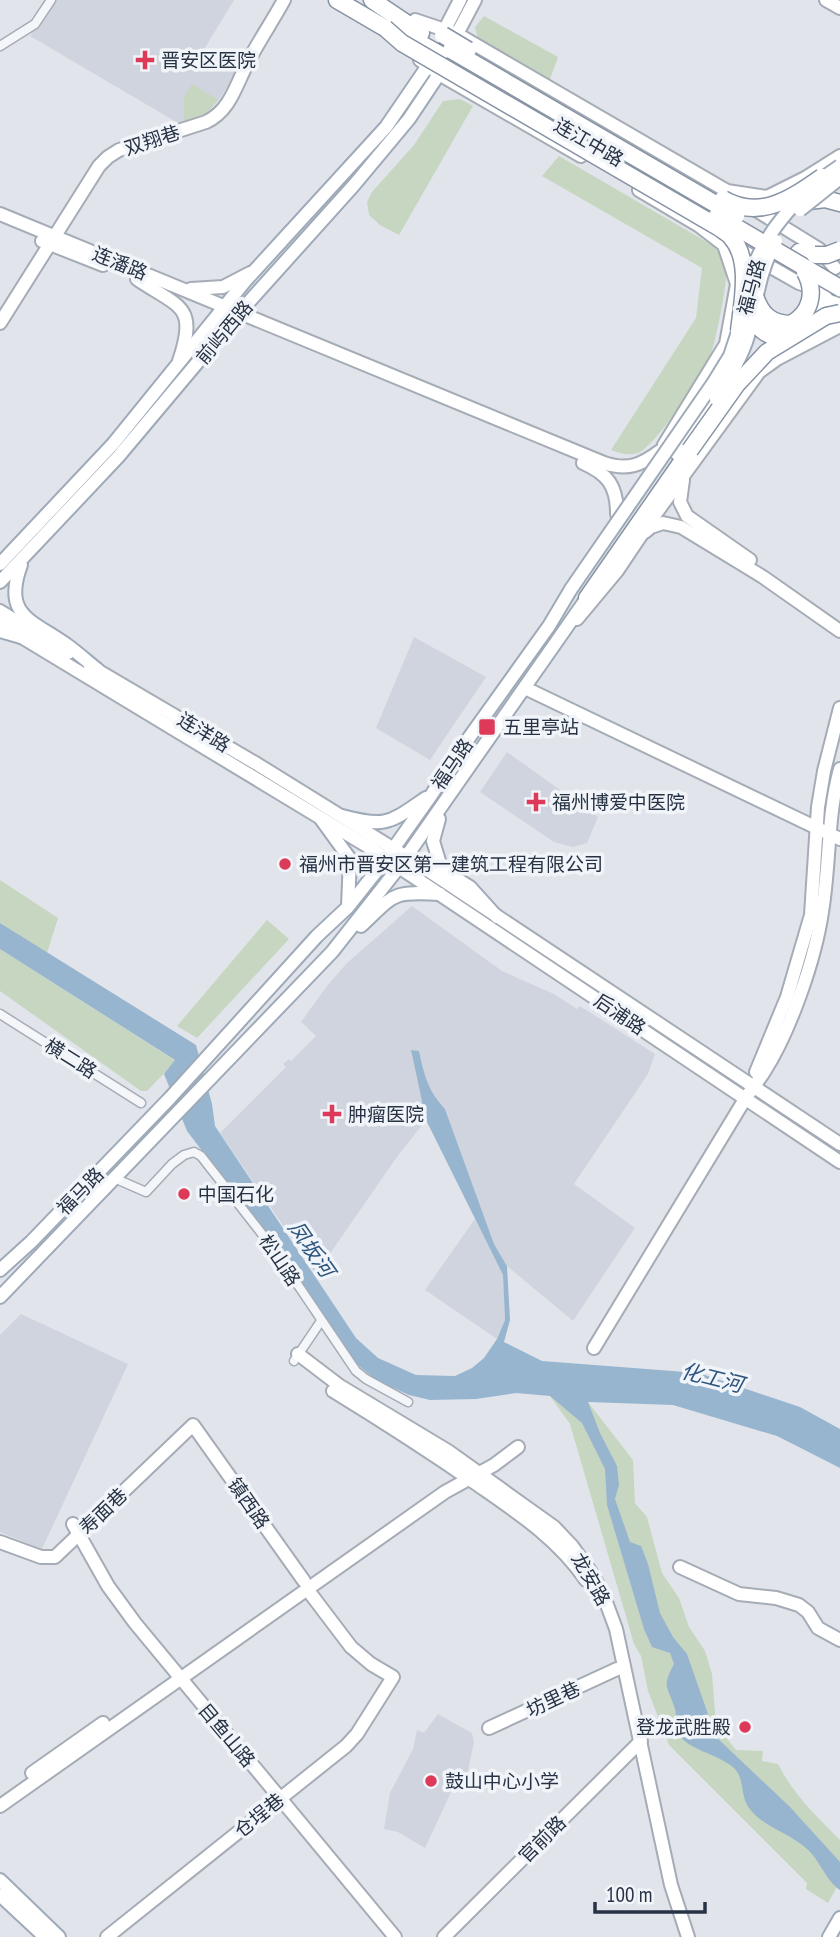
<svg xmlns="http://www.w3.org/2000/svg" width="840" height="1937" viewBox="0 0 840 1937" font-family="'PT Sans Narrow','Noto Sans SC',sans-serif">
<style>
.built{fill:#cfd4de}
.green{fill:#c7d6c1}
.water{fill:#98b5cf}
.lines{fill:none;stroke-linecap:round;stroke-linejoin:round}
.street-casing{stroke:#a5acb6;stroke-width:11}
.secondary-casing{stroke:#a5acb6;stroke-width:16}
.primary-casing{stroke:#9faab8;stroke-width:16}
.highway-casing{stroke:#8793a4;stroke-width:19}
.street{stroke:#f4f6f9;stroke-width:8}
.secondary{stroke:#fff;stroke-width:12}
.primary{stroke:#fff;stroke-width:12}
.highway{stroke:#fff;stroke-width:16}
.primary-bridge-casing{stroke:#9faab8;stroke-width:16;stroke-linecap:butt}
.highway-bridge-casing{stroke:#8793a4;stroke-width:19;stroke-linecap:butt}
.primary-bridge{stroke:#fff;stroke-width:12}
.highway-bridge{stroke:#fff;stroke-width:16}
.poi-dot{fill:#dd3958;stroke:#f1f4f8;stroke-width:2.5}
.labels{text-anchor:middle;stroke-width:7;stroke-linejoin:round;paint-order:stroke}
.poi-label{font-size:19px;fill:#273345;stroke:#f1f4f8;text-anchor:start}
.street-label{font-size:19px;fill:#273345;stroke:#f1f4f8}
.water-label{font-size:21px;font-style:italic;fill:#2c547e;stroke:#f1f4f8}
</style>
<rect width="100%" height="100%" fill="#e1e5eb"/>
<g class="built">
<path d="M54 0H234L203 51 237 70 221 97 207 113 178 123 30 36Z"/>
<path d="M414 637 486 677 430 760 376 728Z"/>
<path d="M507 752 598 817 587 843 573 847 554 842 480 792Z"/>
<path d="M412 906 502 971 554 994 577 1009 580 1006 655 1054 648 1074 574 1184 635 1228 573 1321 507 1266 494 1244 445 1109 432 1095 426 1082 419 1051 411 1050 426 1120 394 1161 316 1274 220 1133 286 1067 283 1064 289 1059 291 1061 316 1036 301 1022 327 986 347 963Z"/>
<path d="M475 1219 503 1275 505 1320 497 1339 425 1290Z"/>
<path d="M21 1314 128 1364 42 1549 0 1532V1335Z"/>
<path d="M438 1714 472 1733 474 1742 465 1785 452 1790 425 1848 398 1832 384 1829 390 1793 413 1749 417 1730 424 1733Z"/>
</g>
<g class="green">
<path d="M484 16 558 57 548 85 479 43 475 27Z"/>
<path d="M192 84 218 100 207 113 184 121V97Z"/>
<path d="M460 99 473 106 399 235 380 225 369 215 367 202 372 192 414 145 443 101Z"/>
<path d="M559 156 712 245C719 251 725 259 726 268 728 282 716 339 711 354 704 373 656 446 638 453 628 456 620 453 611 450L696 318 702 268 542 176Z"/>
<path d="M0 880 58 918 47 953 0 923Z"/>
<path d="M267 920 289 939 197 1038 177 1026Z"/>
<path d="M0 949 176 1061 147 1091H141L0 991Z"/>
<path d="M550 1396 588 1402 633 1460 635 1503 647 1517 662 1573 679 1598 689 1627 705 1651 712 1674 716 1725 736 1750 763 1751 762 1761 778 1764C794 1795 816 1816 840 1840V1881L828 1903 806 1889 807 1883 669 1745 648 1691 641 1656 634 1644 570 1424Z"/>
</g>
<path class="water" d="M0 923 196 1045 212 1104 215 1126 356 1338 378 1358 416 1375 455 1376 472 1368 484 1358 497 1339 505 1320 503 1275 426 1120 411 1050 419 1051C425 1077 427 1089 445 1109L494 1244 507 1266 510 1320 504 1342 542 1361 699 1373 800 1407 840 1429V1468L777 1436 673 1405 588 1402 600 1433 617 1466 619 1485 615 1499 630 1542 641 1546 648 1564 660 1613 673 1637 687 1654 716 1737 790 1807 840 1862V1890C826 1881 820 1860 806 1848 789 1833 763 1827 749 1808 740 1796 745 1779 734 1768 719 1754 683 1749 676 1730 674 1724 677 1716 675 1709 668 1686 661 1688 674 1664L670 1653 652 1647 644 1629 607 1505 605 1469 582 1423 550 1396 516 1393 476 1399 430 1400 409 1395 376 1380 353 1361 273 1244 187 1131 164 1074 175 1060 0 949Z"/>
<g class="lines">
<defs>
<g id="street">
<path d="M0 46 35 24 51 0"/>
<path d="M0 1014 141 1103"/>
<path d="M114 1178 146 1192 172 1164 184 1155 194 1152 201 1156 273 1248 356 1371 366 1379 408 1402"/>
<path d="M294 1361 321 1321"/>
</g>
<g id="secondary">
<path d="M826 0 840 8"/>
<path d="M415 20 457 34 727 191 767 197 805 178 840 156"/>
<path d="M445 29 460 0"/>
<path d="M457 34 475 0"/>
<path d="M420 60 439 74 581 156"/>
<path d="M639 190 698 225 724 245 737 284 726 344 664 445"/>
<path d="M751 207 819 249 835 268"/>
<path d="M0 214 604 463C628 471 641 465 660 451"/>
<path d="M42 241 103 265"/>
<path d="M734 246 799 283 823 291"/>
<path d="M137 279C180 308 198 305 179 361"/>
<path d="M191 289 223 287 250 273"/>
<path d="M823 291 827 300 840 305"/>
<path d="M806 316 826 298"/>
<path d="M0 323 99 166 108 157 119 150 206 122C230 111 236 85 247 64 258 42 272 22 284 0"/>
<path d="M583 463C608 474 617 486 617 514"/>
<path d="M683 480 680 502 687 516 750 560"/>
<path d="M645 532 651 527 663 523 681 527 763 577 840 631"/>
<path d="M0 611 68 653"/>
<path d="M577 619 617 571 654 516 759 372 777 359 840 326"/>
<path d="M0 624 372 849 840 1162"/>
<path d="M90 666 257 764 423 867 840 1144"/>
<path d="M525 688 840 839"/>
<path d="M756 1072 787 997 811 915 818 807 824 771 840 708"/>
<path d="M594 1348 745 1099C751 1090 758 1081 764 1072 790 1031 815 960 822 912 830 864 827 816 840 769"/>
<path d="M298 1354 340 1386 448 1451 554 1527 572 1546 590 1571 603 1594 616 1629 671 1885 688 1937"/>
<path d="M333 1391C382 1421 430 1452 478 1485 517 1512 558 1539 586 1580"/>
<path d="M73 1524 108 1586 135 1623 395 1937"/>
<path d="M0 1542 41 1557H55L193 1425 304 1581"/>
<path d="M680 1567 739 1594 776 1598 799 1605 808 1612 818 1628 840 1640"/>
<path d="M489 1728 617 1669"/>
<path d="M32 1773 103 1723"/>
<path d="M0 1806 445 1492 494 1465 518 1447"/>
<path d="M107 1937 346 1746 357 1734 393 1677 371 1664 351 1647 307 1589"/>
<path d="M444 1937 641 1741"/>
</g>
<g id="primary">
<path d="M677 454 716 399"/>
<path d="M0 564 113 444 246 280 386 127 427 67"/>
<path d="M21 565C2 616 32 620 67 645 78 653 88 662 98 670"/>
<path d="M0 582 118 457 239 313 354 185 409 119 439 74"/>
<path d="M0 631 21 637"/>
<path d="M342 816C387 828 389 823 426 798"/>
<path d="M321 819 350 859 348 906"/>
<path d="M439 819 433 841 440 864 449 874 470 887 497 917"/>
<path d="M361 926C395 894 391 891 440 894"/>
<path d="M0 1270 31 1242 170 1098 317 936 348 907 386 859 432 794 456 756 549 626 571 589"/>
<path d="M0 1297 332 952 399 867 587 598"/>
<path d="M0 1880 59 1937"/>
<path d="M0 1895 45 1937"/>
<path d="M829 1937 840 1918"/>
</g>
<g id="highway">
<path d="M337 0 385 28 404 34 446 58"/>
<path d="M372 0 421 33"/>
<path d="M809 201 825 199 840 203"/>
<path d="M799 252 815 255"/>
<path d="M587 598 690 450"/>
</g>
</defs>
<use href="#street" class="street-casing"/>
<use href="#secondary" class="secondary-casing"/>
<use href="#primary" class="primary-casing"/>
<use href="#highway" class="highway-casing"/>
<use href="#street" class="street"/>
<use href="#secondary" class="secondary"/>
<use href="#primary" class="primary"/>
<use href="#highway" class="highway"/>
<defs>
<g id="primary-bridge">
<path d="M817 182 840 166"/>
<path d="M800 210 840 178"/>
<path d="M748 288C754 251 778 220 804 194"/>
<path d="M716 399C728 379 741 359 748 336 757 301 758 273 776 241"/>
<path d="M571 589 714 382 730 356 741 323"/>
</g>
<g id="highway-bridge">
<path d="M385 28 402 43 718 227C722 230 728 233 731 237 752 260 742 303 739 331"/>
<path d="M443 35 468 50"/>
<path d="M451 50 736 216"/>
<path d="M723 199C760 221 792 198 822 177"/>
<path d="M717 216 840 288"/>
<path d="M815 255H827L840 250"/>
<path d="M755 296C761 314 771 324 791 324 811 313 816 292 805 272"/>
<path d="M746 303C752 324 764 338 787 339"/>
<path d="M690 450 737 384 767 352 826 316 840 313"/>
</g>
</defs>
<use href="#primary-bridge" class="primary-bridge-casing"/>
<use href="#highway-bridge" class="highway-bridge-casing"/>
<use href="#primary-bridge" class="primary-bridge"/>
<use href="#highway-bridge" class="highway-bridge"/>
</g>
<g class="poi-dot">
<path d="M141.5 49.5h7v7h7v7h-7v7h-7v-7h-7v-7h7z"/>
<rect x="478" y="718" width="18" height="18" rx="3.5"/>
<path d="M532.5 791.5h7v7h7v7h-7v7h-7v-7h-7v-7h7z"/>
<circle cx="285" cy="864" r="7"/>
<path d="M328.5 1103.5h7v7h7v7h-7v7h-7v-7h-7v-7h7z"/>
<circle cx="184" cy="1194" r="7"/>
<circle cx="745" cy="1727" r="7"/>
<circle cx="431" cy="1781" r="7"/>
</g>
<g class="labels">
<g class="poi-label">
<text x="161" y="67">晋安区医院</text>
<text x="503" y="734">五里亭站</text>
<text x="552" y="809">福州博爱中医院</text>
<text x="299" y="871">福州市晋安区第一建筑工程有限公司</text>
<text x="348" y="1121">肿瘤医院</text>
<text x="198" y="1201">中国石化</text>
<text x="731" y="1734" text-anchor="end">登龙武胜殿</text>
<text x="445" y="1788">鼓山中心小学</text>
</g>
<g class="street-label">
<text transform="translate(152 140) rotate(-18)" y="7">双翔巷</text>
<text transform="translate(589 142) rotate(30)" y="7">连江中路</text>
<text transform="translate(120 263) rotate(22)" y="7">连潘路</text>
<text transform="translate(751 287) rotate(-75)" y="7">福马路</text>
<text transform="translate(224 332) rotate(-50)" y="7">前屿西路</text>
<text transform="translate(204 732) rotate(31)" y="7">连洋路</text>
<text transform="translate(452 764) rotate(-56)" y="7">福马路</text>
<text transform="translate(620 1014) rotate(34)" y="7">后浦路</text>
<text transform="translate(71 1058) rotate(32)" y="7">横二路</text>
<text transform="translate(80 1191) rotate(-46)" y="7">福马路</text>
<text transform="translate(280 1260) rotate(56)" y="7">松山路</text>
<text transform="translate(249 1503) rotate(55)" y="7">镇西路</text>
<text transform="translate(103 1511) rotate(-44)" y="7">寿面巷</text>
<text transform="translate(591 1579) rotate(60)" y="7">龙安路</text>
<text transform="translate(553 1699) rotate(-25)" y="7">坊里巷</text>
<text transform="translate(227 1735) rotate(50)" y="7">目鱼山路</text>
<text transform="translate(259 1815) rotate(-39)" y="7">仓埕巷</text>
<text transform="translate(542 1839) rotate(-45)" y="7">官前路</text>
</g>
<g class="water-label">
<text transform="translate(311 1249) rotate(55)" y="7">凤坂河</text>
<text transform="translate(712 1378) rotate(14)" y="7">化工河</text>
</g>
</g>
<path d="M595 1902v10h110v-10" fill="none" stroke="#273345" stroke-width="3.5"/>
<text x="606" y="1902" font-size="21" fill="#273345" stroke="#f1f4f8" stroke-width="5" paint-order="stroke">100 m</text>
</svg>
